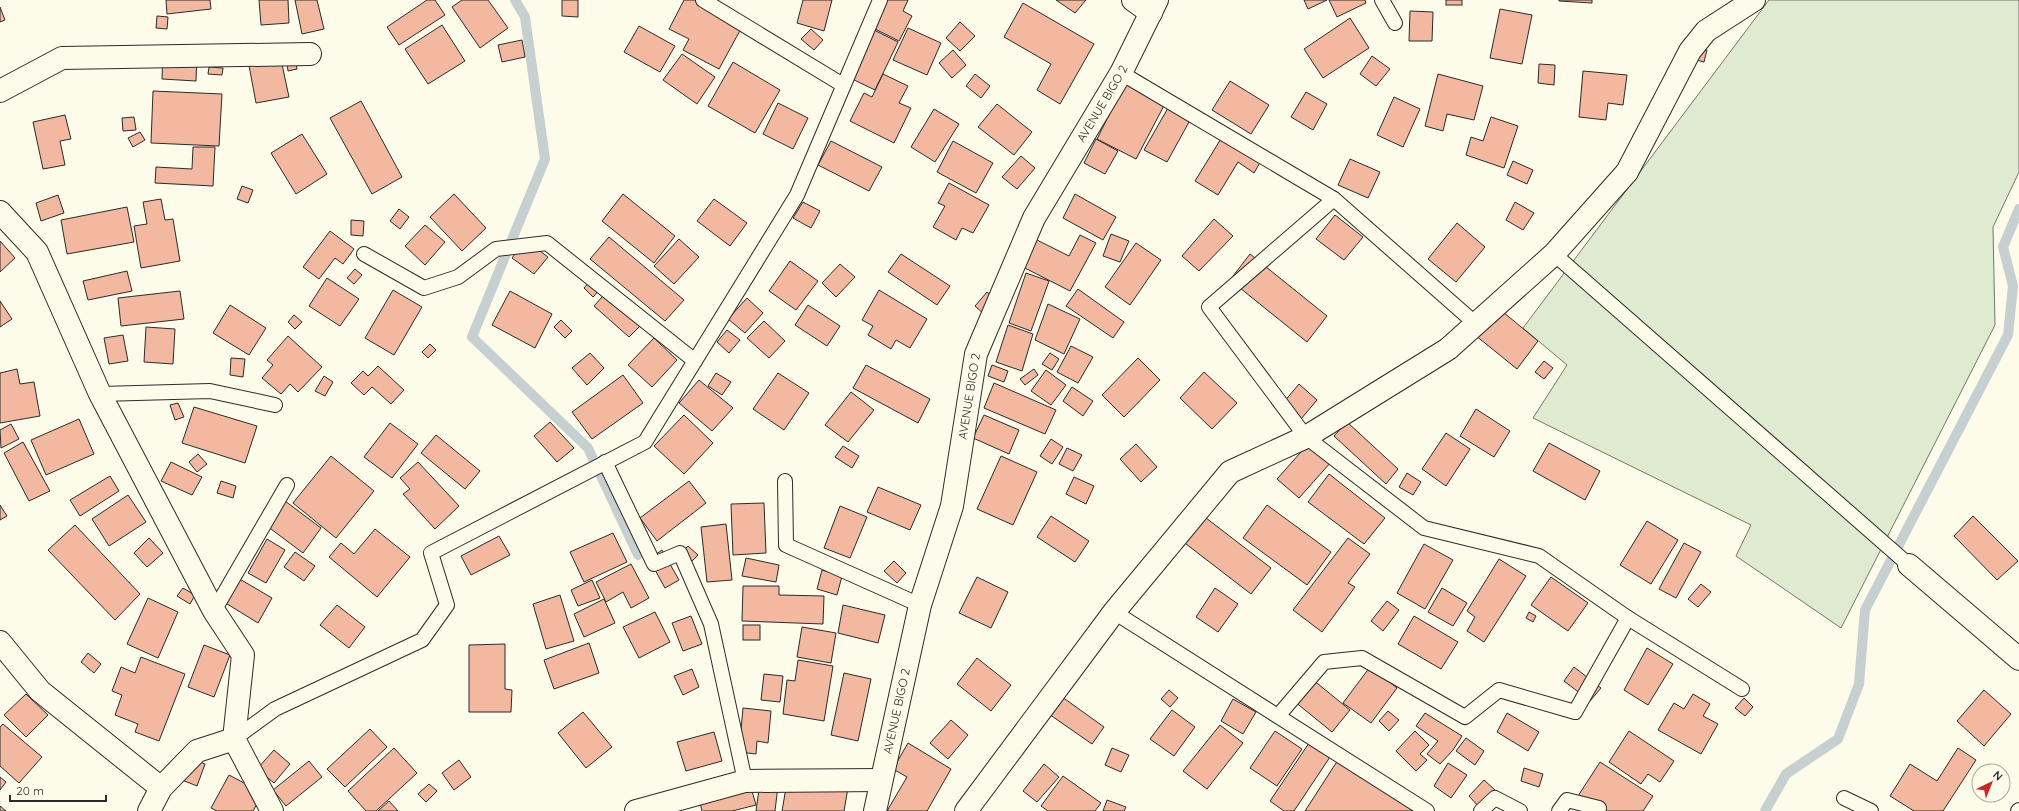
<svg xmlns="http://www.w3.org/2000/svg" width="2019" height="811" viewBox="0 0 2019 811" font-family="Quicksand,sans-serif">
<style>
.green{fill:#deebd1;stroke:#74746e}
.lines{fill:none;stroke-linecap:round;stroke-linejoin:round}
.stream{stroke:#c7d0d0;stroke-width:10}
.building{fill:#f2b8a0;stroke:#2b2b2b}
.service-casing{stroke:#2b2b2b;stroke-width:16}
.minor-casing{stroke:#2b2b2b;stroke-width:24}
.tertiary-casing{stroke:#2b2b2b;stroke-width:24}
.service{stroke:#fdfbea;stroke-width:14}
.minor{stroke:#fdfbea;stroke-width:22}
.tertiary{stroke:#fdfbea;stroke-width:22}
.labels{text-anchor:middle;stroke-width:3;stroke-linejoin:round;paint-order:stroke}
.street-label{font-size:12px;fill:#2b2b2b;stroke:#fdfbea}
</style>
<rect width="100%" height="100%" fill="#fdfbea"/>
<path class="green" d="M1769 0H2019V172L1993 227 1995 325 1841 628 1736 556 1751 525 1533 418 1567 365 1523 328Z"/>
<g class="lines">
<g class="stream">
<path d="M515 0 525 17 545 159 472 337 588 448 638 555"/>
<path d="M1765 811 1786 774 1838 739 1859 684 1865 610 2008 335 2013 286 2003 247 2019 209"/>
</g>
</g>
<g class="building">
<path d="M166 0H210L211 9 167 14Z"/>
<path d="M259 0H288L289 23 261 25Z"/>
<path d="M295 0H317L324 29 302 34Z"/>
<path d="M427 0H435L445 15 399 45 387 27Z"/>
<path d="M462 0H488L508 28 480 48 452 7Z"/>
<path d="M562 0H578V17L562 16Z"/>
<path d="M684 0H697L743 25 719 69 683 50 689 39 669 29Z"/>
<path d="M803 0H832L824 31 797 23Z"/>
<path d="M884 0H908L903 11 912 16 899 41 871 27Z"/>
<path d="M1056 0H1086L1075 13Z"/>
<path d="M1304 0H1327L1308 9Z"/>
<path d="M1329 0H1365L1366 3 1337 17Z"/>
<rect x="1446" y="0" width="16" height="5"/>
<path d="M1559 0H1592V3L1559 1Z"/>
<path d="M1023 3 1094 44 1060 104 1037 90 1051 64 1004 37Z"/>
<path d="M0 7 5 20 0 22Z"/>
<path d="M1500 9 1532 15 1522 64 1490 58Z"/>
<path d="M1410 11 1433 12 1432 41H1409Z"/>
<path d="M157 16 168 17 167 29 156 28Z"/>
<path d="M1350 18 1369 48 1323 78 1304 49Z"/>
<path d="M960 22 975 36 960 51 946 38Z"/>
<path d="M442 25 465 61 428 84 405 49Z"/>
<path d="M639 26 675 46 660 72 624 52Z"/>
<path d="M908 28 941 43 927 75 893 60Z"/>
<path d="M811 29 823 40 814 50 801 39Z"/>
<path d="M874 30 898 42 875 90 850 78Z"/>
<path d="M522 40 525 57 502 62 498 45Z"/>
<path d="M1693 46 1707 50 1704 62 1689 58Z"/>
<path d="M953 50 966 65 952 78 939 63Z"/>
<path d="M163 51 197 53 196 81 162 79Z"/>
<path d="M294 54 297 69 288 71 286 56Z"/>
<path d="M682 54 715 77 697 104 663 80Z"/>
<path d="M280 55 289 97 256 103 248 60Z"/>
<path d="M1372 56 1390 69 1376 86 1360 74Z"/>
<path d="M733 62 780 90 755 133 708 106Z"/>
<path d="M1539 64 1555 65 1554 85 1538 83Z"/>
<path d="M209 67 223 68 222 75 208 74Z"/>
<path d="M1583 71 1627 75 1623 105 1608 103 1606 120 1579 117Z"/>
<path d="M883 74 908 86 899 103 911 108 894 143 850 121 864 93 872 97Z"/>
<path d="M975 74 990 86 981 98 966 86Z"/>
<path d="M1438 74 1483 86 1474 120 1447 114 1443 131 1425 126Z"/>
<path d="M1128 77 1168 98 1136 159 1097 139Z"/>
<path d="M1230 81 1269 105 1251 134 1212 110Z"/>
<path d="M153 91 222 94 219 146 151 143Z"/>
<path d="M1306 92 1327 104 1313 130 1291 117Z"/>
<path d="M1394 97 1420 109 1403 147 1377 135Z"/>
<path d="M361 101 402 177 372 194 330 118Z"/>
<path d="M1172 101 1194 113 1167 162 1144 150Z"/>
<path d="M778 103 808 118 793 149 763 134Z"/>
<path d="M997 104 1032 132 1014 155 978 127Z"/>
<path d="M934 109 959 124 935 162 911 147Z"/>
<path d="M65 115 71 139 60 141 65 165 43 169 33 122Z"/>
<path d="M134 117 136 130 123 131 122 118Z"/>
<path d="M1491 117 1518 126 1504 168 1466 155 1471 137 1483 141Z"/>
<path d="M1227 129 1266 152 1254 173 1238 162 1218 195 1195 181Z"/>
<path d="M140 132 145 140 133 147 128 138Z"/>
<path d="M302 134 327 174 296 194 271 153Z"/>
<path d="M1096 139 1118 151 1105 174 1084 163Z"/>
<path d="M831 141 882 167 869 191 818 165Z"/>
<path d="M953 141 993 163 976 193 937 172Z"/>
<path d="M193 147H215L213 186 155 183 156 167 192 169Z"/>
<path d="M1021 156 1035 168 1017 189 1002 177Z"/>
<path d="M1350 159 1380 172 1368 198 1338 185Z"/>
<path d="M1513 161 1533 170 1527 184 1507 175Z"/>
<path d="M949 183 989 205 973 233 962 228 956 240 933 227 945 206 938 203Z"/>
<path d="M242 186 253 190 248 203 237 199Z"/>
<path d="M454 194 486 228 462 251 430 217Z"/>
<path d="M623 194 675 236 654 263 602 221Z"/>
<path d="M1075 194 1116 217 1103 240 1063 218Z"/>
<path d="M58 195 64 213 41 221 36 203Z"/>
<path d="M161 199 165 220 173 219 180 261 141 268 134 226 147 224 143 202Z"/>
<path d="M714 199 747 223 730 246 697 221Z"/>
<path d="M803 202 820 211 811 228 793 218Z"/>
<path d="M1515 202 1534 213 1523 230 1506 220Z"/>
<path d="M127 207 134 242 67 254 61 220Z"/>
<path d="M399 209 409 217 400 229 390 221Z"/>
<path d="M1335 215 1363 237 1344 260 1316 239Z"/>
<path d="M1214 219 1233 236 1199 271 1182 256Z"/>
<path d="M351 220 364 221 363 236 351 235Z"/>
<path d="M1457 223 1485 247 1456 282 1428 259Z"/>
<path d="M425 225 445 242 425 265 405 246Z"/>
<path d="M330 231 354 249 343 264 335 258 319 279 303 267Z"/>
<path d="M1111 234 1129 241 1120 262 1103 256Z"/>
<path d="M1080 235 1096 243 1070 291 1019 265 1033 238 1069 256Z"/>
<path d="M609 237 684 300 665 321 590 259Z"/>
<path d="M679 239 699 257 674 284 654 266Z"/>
<path d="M525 240 548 257 534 274 512 258Z"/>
<path d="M0 241 15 258 0 272Z"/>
<path d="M1136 243 1161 260 1130 305 1105 287Z"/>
<path d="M901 254 950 286 937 305 888 272Z"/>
<path d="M1250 254 1327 316 1307 342 1230 280Z"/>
<path d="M790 261 818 281 796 310 769 291Z"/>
<path d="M840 264 855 277 836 297 822 283Z"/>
<path d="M355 269 362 275 354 284 347 278Z"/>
<path d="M127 271 132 291 88 300 83 281Z"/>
<path d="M1026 273 1049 281 1031 331 1009 323Z"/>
<path d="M327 278 359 299 340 326 309 306Z"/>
<path d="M593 278 602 287 593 297 584 288Z"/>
<path d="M610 288 646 320 629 337 594 306Z"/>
<path d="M1078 289 1124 322 1113 338 1066 306Z"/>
<path d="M393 290 422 307 394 355 365 338Z"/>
<path d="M879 290 927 319 910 348 896 340 891 349 868 335 873 326 862 320Z"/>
<path d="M180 291 184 319 121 326 118 298Z"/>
<path d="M510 291 552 314 535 348 492 325Z"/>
<path d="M987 292 998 301 985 315 975 306Z"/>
<path d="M747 298 763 313 745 333 728 319Z"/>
<path d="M0 301 12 319 0 327Z"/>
<path d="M1048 304 1080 319 1064 354 1035 340Z"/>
<path d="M230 305 266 328 249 355 213 333Z"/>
<path d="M808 305 840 326 827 346 795 325Z"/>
<path d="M1497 307 1538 341 1517 369 1475 335Z"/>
<path d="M294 315 302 322 295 329 288 322Z"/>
<path d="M561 320 572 331 565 338 554 327Z"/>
<path d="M764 321 785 341 769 358 747 338Z"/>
<path d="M1008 325 1033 334 1022 371 996 362Z"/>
<path d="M146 327 175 329 173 364 144 362Z"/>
<path d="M727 330 740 340 729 353 717 342Z"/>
<path d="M123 335 128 361 109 364 104 338Z"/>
<path d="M288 336 322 367 298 392 290 384 281 394 262 378 273 365 267 360Z"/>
<path d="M654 338 677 360 652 387 628 365Z"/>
<path d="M430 344 436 350 428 358 422 352Z"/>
<path d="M1071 346 1093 357 1078 383 1057 372Z"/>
<path d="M590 353 604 368 587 385 572 368Z"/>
<path d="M1050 353 1059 359 1052 370 1042 364Z"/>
<path d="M231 358 245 359 243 377 230 375Z"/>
<path d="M1138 358 1160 380 1124 417 1102 395Z"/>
<path d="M1544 361 1553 368 1544 379 1535 372Z"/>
<path d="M866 365 930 399 918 423 853 388Z"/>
<path d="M992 365 1008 371 1004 382 988 376Z"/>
<path d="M378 366 404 390 391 404 372 387 364 395 351 383 363 371 368 376Z"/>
<path d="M17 369 20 384 34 382 40 416 0 423V373Z"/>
<path d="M1034 369 1038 375 1025 385 1020 379Z"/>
<path d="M1046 370 1066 385 1051 405 1031 391Z"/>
<path d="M1204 372 1237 403 1212 429 1180 398Z"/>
<path d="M716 373 731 382 722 395 708 386Z"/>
<path d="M778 373 809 393 784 430 753 409Z"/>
<path d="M623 375 643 403 592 439 572 412Z"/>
<path d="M324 376 333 382 325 396 315 391Z"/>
<path d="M699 380 733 408 712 431 679 403Z"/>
<path d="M994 383 1056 410 1045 434 984 408Z"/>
<path d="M1299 384 1317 400 1301 419 1283 403Z"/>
<path d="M1072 387 1093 401 1083 416 1063 401Z"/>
<path d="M851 392 874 410 848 442 825 425Z"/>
<path d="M178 403 184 417 175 420 170 405Z"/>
<path d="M194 407 257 426 245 463 182 443Z"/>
<path d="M1476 409 1510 431 1494 457 1460 436Z"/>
<path d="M684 415 713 443 684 474 654 446Z"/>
<path d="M984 415 1019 430 1009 454 973 438Z"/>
<path d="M79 419 94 454 46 475 31 440Z"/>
<path d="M550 422 574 448 557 462 534 436Z"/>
<path d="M1347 422 1398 469 1386 484 1334 436Z"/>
<path d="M390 423 418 444 392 478 364 457Z"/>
<path d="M11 424 19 439 1 448 0 430Z"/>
<path d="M1446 433 1470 449 1446 486 1422 469Z"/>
<path d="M436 435 480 471 465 489 421 453Z"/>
<path d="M1051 439 1063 447 1052 464 1040 456Z"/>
<path d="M23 442 50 491 29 501 4 453Z"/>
<path d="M1309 443 1331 462 1299 498 1277 479Z"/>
<path d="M1549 443 1600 471 1585 500 1533 471Z"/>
<path d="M1136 444 1157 467 1141 482 1120 459Z"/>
<path d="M843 446 859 456 852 468 835 457Z"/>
<path d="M1067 448 1082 455 1073 471 1059 464Z"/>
<path d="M198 454 207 464 197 472 189 462Z"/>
<path d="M331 456 374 491 336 538 293 503Z"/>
<path d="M1001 456 1037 472 1013 525 977 509Z"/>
<path d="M171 462 202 477 192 495 161 481Z"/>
<path d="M418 462 459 506 435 529 403 494 410 489 400 478Z"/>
<path d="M1407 473 1421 482 1413 495 1399 487Z"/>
<path d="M1329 474 1385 518 1364 544 1308 502Z"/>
<path d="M110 476 119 491 80 516 70 500Z"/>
<path d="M1074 477 1094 486 1086 504 1066 494Z"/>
<path d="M221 481 236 486 233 498 217 493Z"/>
<path d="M689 481 706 503 657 541 640 518Z"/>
<path d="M878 487 921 505 910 530 867 512Z"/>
<path d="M128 495 146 522 109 546 92 519Z"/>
<path d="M285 501 321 528 303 553 267 526Z"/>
<path d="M764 503 766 553 733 555 731 504Z"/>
<path d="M0 505 7 516 0 520Z"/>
<path d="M1267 505 1331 552 1307 585 1243 538Z"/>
<path d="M840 506 867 517 850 558 824 548Z"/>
<path d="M1197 511 1271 568 1251 594 1177 537Z"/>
<path d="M1051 516 1089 541 1075 562 1037 537Z"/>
<path d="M1973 516 2018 561 1997 580 1954 536Z"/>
<path d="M1647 521 1678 540 1651 584 1620 565Z"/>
<path d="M726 524 732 580 707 582 701 527Z"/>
<path d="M75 525 140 594 115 620 48 550Z"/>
<path d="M375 529 410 557 377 597 329 557 341 543 354 554Z"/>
<path d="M613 533 627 562 584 582 570 552Z"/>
<path d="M499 536 510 555 471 575 461 556Z"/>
<path d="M149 538 163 553 147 567 134 553Z"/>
<path d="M1348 538 1370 554 1348 583 1355 587 1322 632 1293 610Z"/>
<path d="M267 539 285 550 266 583 248 573Z"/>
<path d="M1684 543 1701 552 1676 598 1659 589Z"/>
<path d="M1424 544 1453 560 1425 609 1397 593Z"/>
<path d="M688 546 698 555 691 562 681 553Z"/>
<path d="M662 550 679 580 665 588 649 559Z"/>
<path d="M295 552 315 566 304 581 284 567Z"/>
<path d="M746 558 779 565 776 582 742 576Z"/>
<path d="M1499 559 1526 576 1484 642 1467 631 1475 617 1467 611Z"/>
<path d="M894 561 906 573 897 583 884 571Z"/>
<path d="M631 564 649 598 631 608 623 592 606 602 596 582Z"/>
<path d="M822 570 842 576 837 595 817 589Z"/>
<path d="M977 577 1008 592 991 628 959 613Z"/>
<path d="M1551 577 1588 603 1568 631 1531 605Z"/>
<path d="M238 578 272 598 258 623 224 602Z"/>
<path d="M592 580 600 598 578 606 571 590Z"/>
<path d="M1701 584 1711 592 1698 607 1688 599Z"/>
<path d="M743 586H779V595L824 596 823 624 742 621Z"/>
<path d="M183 588 195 595 190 604 177 596Z"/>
<path d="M1215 588 1238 604 1218 632 1196 617Z"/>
<path d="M1442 588 1467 603 1453 626 1428 612Z"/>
<path d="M560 595 574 641 546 649 533 604Z"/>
<path d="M148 598 178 612 158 658 127 644Z"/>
<path d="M604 599 615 623 584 637 574 614Z"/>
<path d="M1387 601 1399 610 1383 631 1371 621Z"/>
<path d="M337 605 365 627 349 648 320 625Z"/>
<path d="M843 605 885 615 878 643 838 633Z"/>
<path d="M655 612 670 642 639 658 623 627Z"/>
<path d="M1529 612 1536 616 1533 622 1526 618Z"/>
<path d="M691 616 702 644 683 651 672 623Z"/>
<path d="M1414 616 1458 642 1441 669 1398 644Z"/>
<rect x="743" y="625" width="17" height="15"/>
<path d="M802 627 836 633 831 663 797 657Z"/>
<path d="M589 643 599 673 554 689 544 660Z"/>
<path d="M505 644V689L512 690 511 712H469V645Z"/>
<path d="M204 645 230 655 214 697 188 687Z"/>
<path d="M1647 648 1673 664 1648 705 1624 690Z"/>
<path d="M88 653 101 664 94 673 81 662Z"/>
<path d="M141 657 185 674 159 741 135 732 138 724 115 715 122 695 112 691 121 667 135 673Z"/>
<path d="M977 658 1011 685 991 711 957 684Z"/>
<path d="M798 660 833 666 824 721 783 714 787 680 795 681Z"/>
<path d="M1370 667 1397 688 1371 723 1343 703Z"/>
<path d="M1574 667 1601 688 1590 701 1564 681Z"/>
<path d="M692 669 699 687 683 695 674 676Z"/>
<path d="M844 673 871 679 858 741 831 735Z"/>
<path d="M764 674 783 676 780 702 761 700Z"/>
<path d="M1307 675 1350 710 1332 732 1289 697Z"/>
<path d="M1169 690 1178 698 1170 707 1161 699Z"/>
<path d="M1984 690 2011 714 1984 746 1957 721Z"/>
<path d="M26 694 48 715 26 737 4 715Z"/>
<path d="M1058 694 1104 727 1092 744 1046 712Z"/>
<path d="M1693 694 1710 704 1703 716 1718 724 1701 754 1658 730 1674 703 1684 709Z"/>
<path d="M1744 698 1753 707 1745 716 1735 708Z"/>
<path d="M1233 699 1256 712 1243 734 1221 721Z"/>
<path d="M743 708 771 711 768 743 757 741 756 754 739 752Z"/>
<path d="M1172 710 1195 727 1174 756 1150 739Z"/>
<path d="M1388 711 1399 720 1389 731 1379 721Z"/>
<path d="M583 712 612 747 586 768 558 733Z"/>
<path d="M1425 713 1462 736 1453 750 1440 764 1427 754 1438 741 1416 726Z"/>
<path d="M1507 713 1539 732 1528 751 1497 732Z"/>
<path d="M951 720 968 735 948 759 930 743Z"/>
<path d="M3 724 42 757 19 783 0 766V727Z"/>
<path d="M1220 725 1243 743 1207 789 1183 771Z"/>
<path d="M370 729 387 747 345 787 327 769Z"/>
<path d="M1275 731 1302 749 1277 786 1250 768Z"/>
<path d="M1415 731 1429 745 1420 754 1427 760 1416 771 1396 751Z"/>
<path d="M1629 731 1674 761 1660 782 1648 774 1641 784 1609 762Z"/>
<path d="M714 732 722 761 686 771 677 742Z"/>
<path d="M1466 738 1484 751 1475 765 1456 751Z"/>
<path d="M908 743 951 769 927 811H887L907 777 893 769Z"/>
<path d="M1309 743 1330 757 1294 811H1284L1270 801Z"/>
<path d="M394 748 417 773 376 811H366L348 791Z"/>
<path d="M1112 748 1129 755 1121 772 1105 765Z"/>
<path d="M1958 748 1976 760 1943 811H1914L1890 796 1910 764 1937 781Z"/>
<path d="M274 750 290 764 274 783 257 769Z"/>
<path d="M186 756 205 764 197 786 177 778Z"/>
<path d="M459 760 471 777 454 790 442 773Z"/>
<path d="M1338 760 1417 811H1305Z"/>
<path d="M309 761 322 777 286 806 273 790Z"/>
<path d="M1600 762 1653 796 1643 811H1601L1578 796Z"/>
<path d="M1448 763 1467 775 1451 798 1434 786Z"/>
<path d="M1044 764 1059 777 1037 802 1023 791Z"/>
<path d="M1524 768 1543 774 1539 787 1521 781Z"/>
<path d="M229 775 263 793 253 811H217L211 808Z"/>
<path d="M761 775 779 777 775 811H756Z"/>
<path d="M1063 776 1101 803 1095 811H1048L1041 806Z"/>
<path d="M0 777 6 782 0 790Z"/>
<path d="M748 777 756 805 732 811H702L697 791Z"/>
<path d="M1484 780 1495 790 1479 807 1469 796Z"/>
<path d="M787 782H849L844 811H782Z"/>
<path d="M429 784 437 791 426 802 418 794Z"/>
<path d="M1107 800 1126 807 1124 811H1103Z"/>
<path d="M389 801 398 811H378Z"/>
<path d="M0 806 6 811H0Z"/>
</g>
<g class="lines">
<defs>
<g id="service">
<path d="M703 0 843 85"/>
<path d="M1382 0 1395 23"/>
<path d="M1121 73 1334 199 1476 324"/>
<path d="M1334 199 1209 307 1306 437 1424 528 1539 556 1628 618 1742 689"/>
<path d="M364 254 424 288 458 277 496 249 547 243 695 361"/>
<path d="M1554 254 1909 565"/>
<path d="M100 394 210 391 275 405"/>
<path d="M605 462 654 564 680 553 711 624 745 781"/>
<path d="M785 481 786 545 920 605"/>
<path d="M214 611 287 485"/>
<path d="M1114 612 1427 811"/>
<path d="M1278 716 1324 662 1362 658 1465 717 1499 690 1575 712 1628 618"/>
<path d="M234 739 275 709 422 640 447 605 431 553 645 442 797 195 880 0"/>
<path d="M1844 798 1871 811"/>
<path d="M1481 811 1495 798 1520 811"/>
<path d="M1559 811 1567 800 1599 808"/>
<path d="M2018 811 2019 810"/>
</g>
<g id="minor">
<path d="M1133 0 1151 13"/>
<path d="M0 91 62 58 310 54"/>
<path d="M0 212 37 252 100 394 214 611 243 655 234 739 272 811"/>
<path d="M1909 565 2019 659"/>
<path d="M0 642 40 691 161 788"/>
<path d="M149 811 161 788 197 751 234 739"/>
<path d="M636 811 745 781 881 780"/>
<path d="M966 811 1114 612 1230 472 1306 437 1448 349 1554 254 1627 172 1690 51 1706 31 1754 0"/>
</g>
<g id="tertiary">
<path id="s1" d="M875 811 920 605 952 506 976 354 1034 218 1121 73 1157 0"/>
</g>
</defs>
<use href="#service" class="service-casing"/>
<use href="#minor" class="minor-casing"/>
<use href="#tertiary" class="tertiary-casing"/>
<use href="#service" class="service"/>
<use href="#minor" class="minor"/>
<use href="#tertiary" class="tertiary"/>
</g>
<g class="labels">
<g class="street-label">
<text dy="4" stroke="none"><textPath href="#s1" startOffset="750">AVENUE BIGO 2</textPath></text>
<text dy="4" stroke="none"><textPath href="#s1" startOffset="426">AVENUE BIGO 2</textPath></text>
<text dy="4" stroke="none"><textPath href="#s1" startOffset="102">AVENUE BIGO 2</textPath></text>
</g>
</g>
<g transform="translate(1991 783) rotate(43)"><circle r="19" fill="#fdfbea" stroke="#a9a89e"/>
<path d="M0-3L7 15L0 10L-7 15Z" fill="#c62828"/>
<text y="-6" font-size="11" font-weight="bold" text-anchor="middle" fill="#2b2b2b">N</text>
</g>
<path d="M10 795v6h96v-6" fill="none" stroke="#2b2b2b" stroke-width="2"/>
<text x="16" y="795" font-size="12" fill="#2b2b2b" stroke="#fdfbea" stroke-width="3" paint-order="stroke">20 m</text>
</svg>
